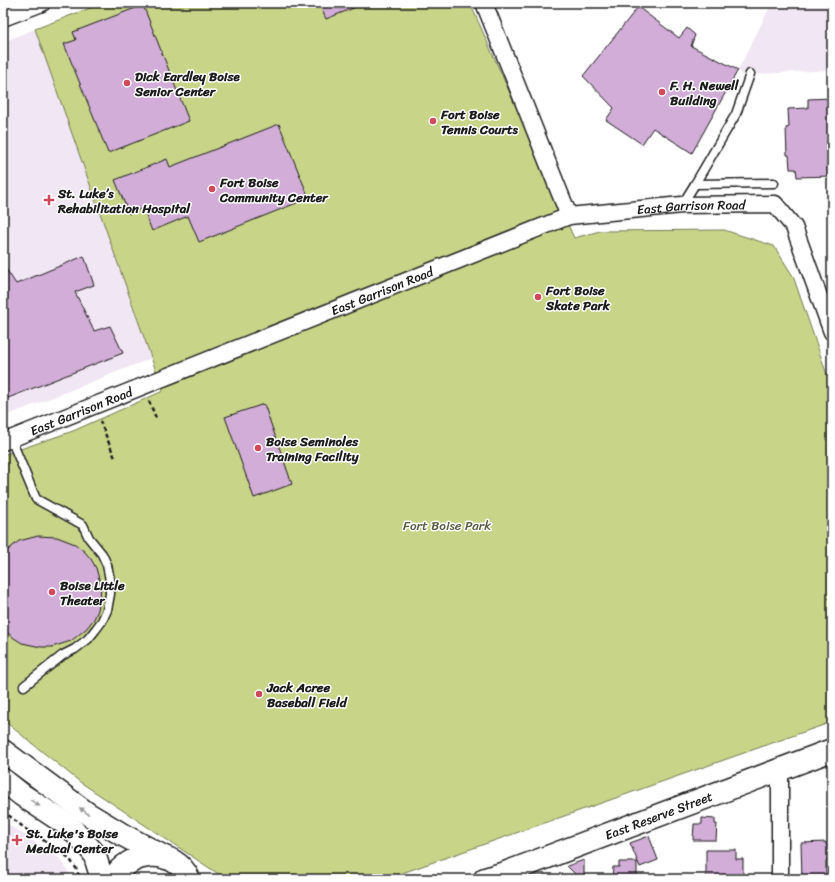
<svg xmlns="http://www.w3.org/2000/svg" width="835" height="882" viewBox="0 0 835 882" font-family="Sriracha,sans-serif">
<style>
.built{fill:#f1e6f3}
.green{fill:#c8d589;stroke:#727852}
.building{fill:#d1add7;stroke:#1c1c1c}
.lines{fill:none;stroke-linecap:round;stroke-linejoin:round}
.lane-casing{stroke:#1c1c1c;stroke-width:11}
.street-casing{stroke:#1c1c1c;stroke-width:19}
.secondary-casing{stroke:#1c1c1c;stroke-width:25}
.path{stroke:#1c1c1c;stroke-width:2.5;stroke-dasharray:4 3;stroke-linecap:butt}
.lane{stroke:#fff;stroke-width:8}
.street{stroke:#fff;stroke-width:16}
.secondary{stroke:#fff;stroke-width:22}
.oneway{fill:#999}
.poi-dot{fill:#d1495b;stroke:#fff;stroke-width:1.5}
.labels{text-anchor:middle;stroke-width:3;stroke-linejoin:round;paint-order:stroke}
.poi-label{font-size:13px;font-weight:bold;fill:#1c1c1c;stroke:#fff;text-anchor:start}
.street-label{font-size:13px;fill:#1c1c1c;stroke:#fff}
.park-label{font-size:13px;fill:#585d42;stroke:#fff}
</style>
<rect width="100%" height="100%" fill="#fff"/>
<filter id="ink" filterUnits="userSpaceOnUse"><feTurbulence type="fractalNoise" baseFrequency=".025" numOctaves="2"/><feDisplacementMap in="SourceGraphic" scale="8" xChannelSelector="R" yChannelSelector="G"/><feConvolveMatrix kernelMatrix="1 2 1 2 8 2 1 2 1" color-interpolation-filters="sRGB"/></filter>
<g filter="url(#ink)">
<g class="built">
<path d="M772 3H832V70L741 75 738 70Z"/>
<path d="M35 29 152 358 3 417V42Z"/>
<path d="M3 821 59 858 73 879H3Z"/>
</g>
<path class="green" d="M103 3H470L574 238 600 231 724 230 774 246 793 276 832 389V722L388 878 226 879 80 782 3 720V455L73 431 163 391 35 29Z"/>
<g class="building">
<path d="M319 3H360L361 5 326 19Z"/>
<path d="M143 5 189 121 108 153 64 44 76 40 73 32Z"/>
<path d="M638 7 679 38 687 28 695 35 691 46 738 70 692 153 653 128 642 144 606 120 614 108 583 76Z"/>
<path d="M832 98V176L797 177 796 169H790L789 155H787L786 128 789 127 788 109 808 108V99Z"/>
<path d="M279 124 309 198 199 242 188 216 152 231 143 208 129 214 115 180 167 159 170 167Z"/>
<path d="M84 256 94 285 75 292 94 331 110 326 123 353 3 400V271L6 269 16 284Z"/>
<path d="M264 404 292 484 254 498 225 417Z"/>
<path d="M38 536 57 537 75 544 84 551 91 559 96 568 101 586 100 599 98 610 94 619 86 629 71 641 52 647H41L22 643 14 638 3 629V554L19 541Z"/>
<path d="M702 818 715 819V824H717L716 840H693L694 824H702Z"/>
<path d="M649 836 658 860 640 867 630 843Z"/>
<path d="M826 842V845H832V861H826V879H802L801 843Z"/>
<path d="M706 850H736V859H743V879H706Z"/>
<path d="M584 860V879H597H577V876L567 866Z"/>
<path d="M619 862H637V879H612L613 867H619Z"/>
<rect x="535" y="876" width="22" height="3"/>
</g>
<g class="lines">
<defs>
<g id="lane">
<path d="M695 184 774 183"/>
<path d="M682 205 695 184 736 114 750 74"/>
<path d="M11 439 36 499 83 525 89 538 102 554 107 565 110 580V594L107 610 102 621 96 629 88 639 75 649 63 655 24 686"/>
</g>
<g id="street">
<path d="M484 3 569 216"/>
<path d="M3 18 42 3"/>
<path id="s1" d="M3 442 569 216 682 205 775 204 794 227 832 332"/>
<path d="M780 769V879"/>
</g>
<g id="secondary">
<path d="M3 751 88 814 123 835 166 858"/>
<path d="M3 780 22 795 69 826 94 853 102 879"/>
<path d="M113 879C130 850 174 846 189 879"/>
<path id="s2" d="M485 879 505 873 832 750"/>
</g>
</defs>
<use href="#lane" class="lane-casing"/>
<use href="#street" class="street-casing"/>
<use href="#secondary" class="secondary-casing"/>
<g class="path">
<path d="M149 401 156 418"/>
<path d="M100 421 115 458"/>
<path d="M3 811 27 830 59 850 71 861 76 868 80 879"/>
</g>
<use href="#lane" class="lane"/>
<use href="#street" class="street"/>
<use href="#secondary" class="secondary"/>
</g>
<defs><path id="oneway-solid" d="M-6-.8H1V-3.2L6.5 0L1 3.2V.8H-6Z"/></defs>
<g class="oneway">
<use href="#oneway-solid" transform="translate(35 803) rotate(34)"/>
<use href="#oneway-solid" transform="translate(84 811) rotate(-144)"/>
</g>
</g>
<g class="poi-dot">
<circle cx="127" cy="83" r="4"/>
<circle cx="662" cy="92" r="4"/>
<circle cx="433" cy="121" r="4"/>
<circle cx="212" cy="189" r="4"/>
<path d="M47 194h4v4h4v4h-4v4h-4v-4h-4v-4h4z"/>
<circle cx="538" cy="297" r="4"/>
<circle cx="258" cy="448" r="4"/>
<circle cx="52" cy="592" r="4"/>
<circle cx="259" cy="694" r="4"/>
<path d="M15 834h4v4h4v4h-4v4h-4v-4h-4v-4h4z"/>
</g>
<g class="labels">
<g class="poi-label">
<text x="135" y="81">Dick Eardley Boise<tspan x="135" dy="15">Senior Center</tspan></text>
<text x="670" y="90">F. H. Newell<tspan x="670" dy="15">Building</tspan></text>
<text x="441" y="119">Fort Boise<tspan x="441" dy="15">Tennis Courts</tspan></text>
<text x="220" y="187">Fort Boise<tspan x="220" dy="15">Community Center</tspan></text>
<text x="58" y="198">St. Luke’s<tspan x="58" dy="15">Rehabilitation Hospital</tspan></text>
<text x="546" y="295">Fort Boise<tspan x="546" dy="15">Skate Park</tspan></text>
<text x="266" y="446">Boise Seminoles<tspan x="266" dy="15">Training Facility</tspan></text>
<text x="60" y="590">Boise Little<tspan x="60" dy="15">Theater</tspan></text>
<text x="267" y="692">Jack Acree<tspan x="267" dy="15">Baseball Field</tspan></text>
<text x="26" y="838">St. Luke's Boise<tspan x="26" dy="15">Medical Center</tspan></text>
</g>
<g class="street-label">
<text dy="5" stroke="none"><textPath href="#s1" startOffset="732">East Garrison Road</textPath></text>
<text dy="5" stroke="none"><textPath href="#s1" startOffset="408">East Garrison Road</textPath></text>
<text dy="5" stroke="none"><textPath href="#s1" startOffset="84">East Garrison Road</textPath></text>
<text dy="5" stroke="none"><textPath href="#s2" startOffset="185">East Reserve Street</textPath></text>
</g>
<g class="park-label">
<text x="447" y="530">Fort Boise Park</text>
</g>
</g>
<rect width="835" height="882" fill="none" stroke="#fff" stroke-width="16"/>
<rect x="8" y="8" width="819" height="866" fill="none" stroke="#1c1c1c" stroke-width="1.5" filter="url(#ink)"/>
</svg>
